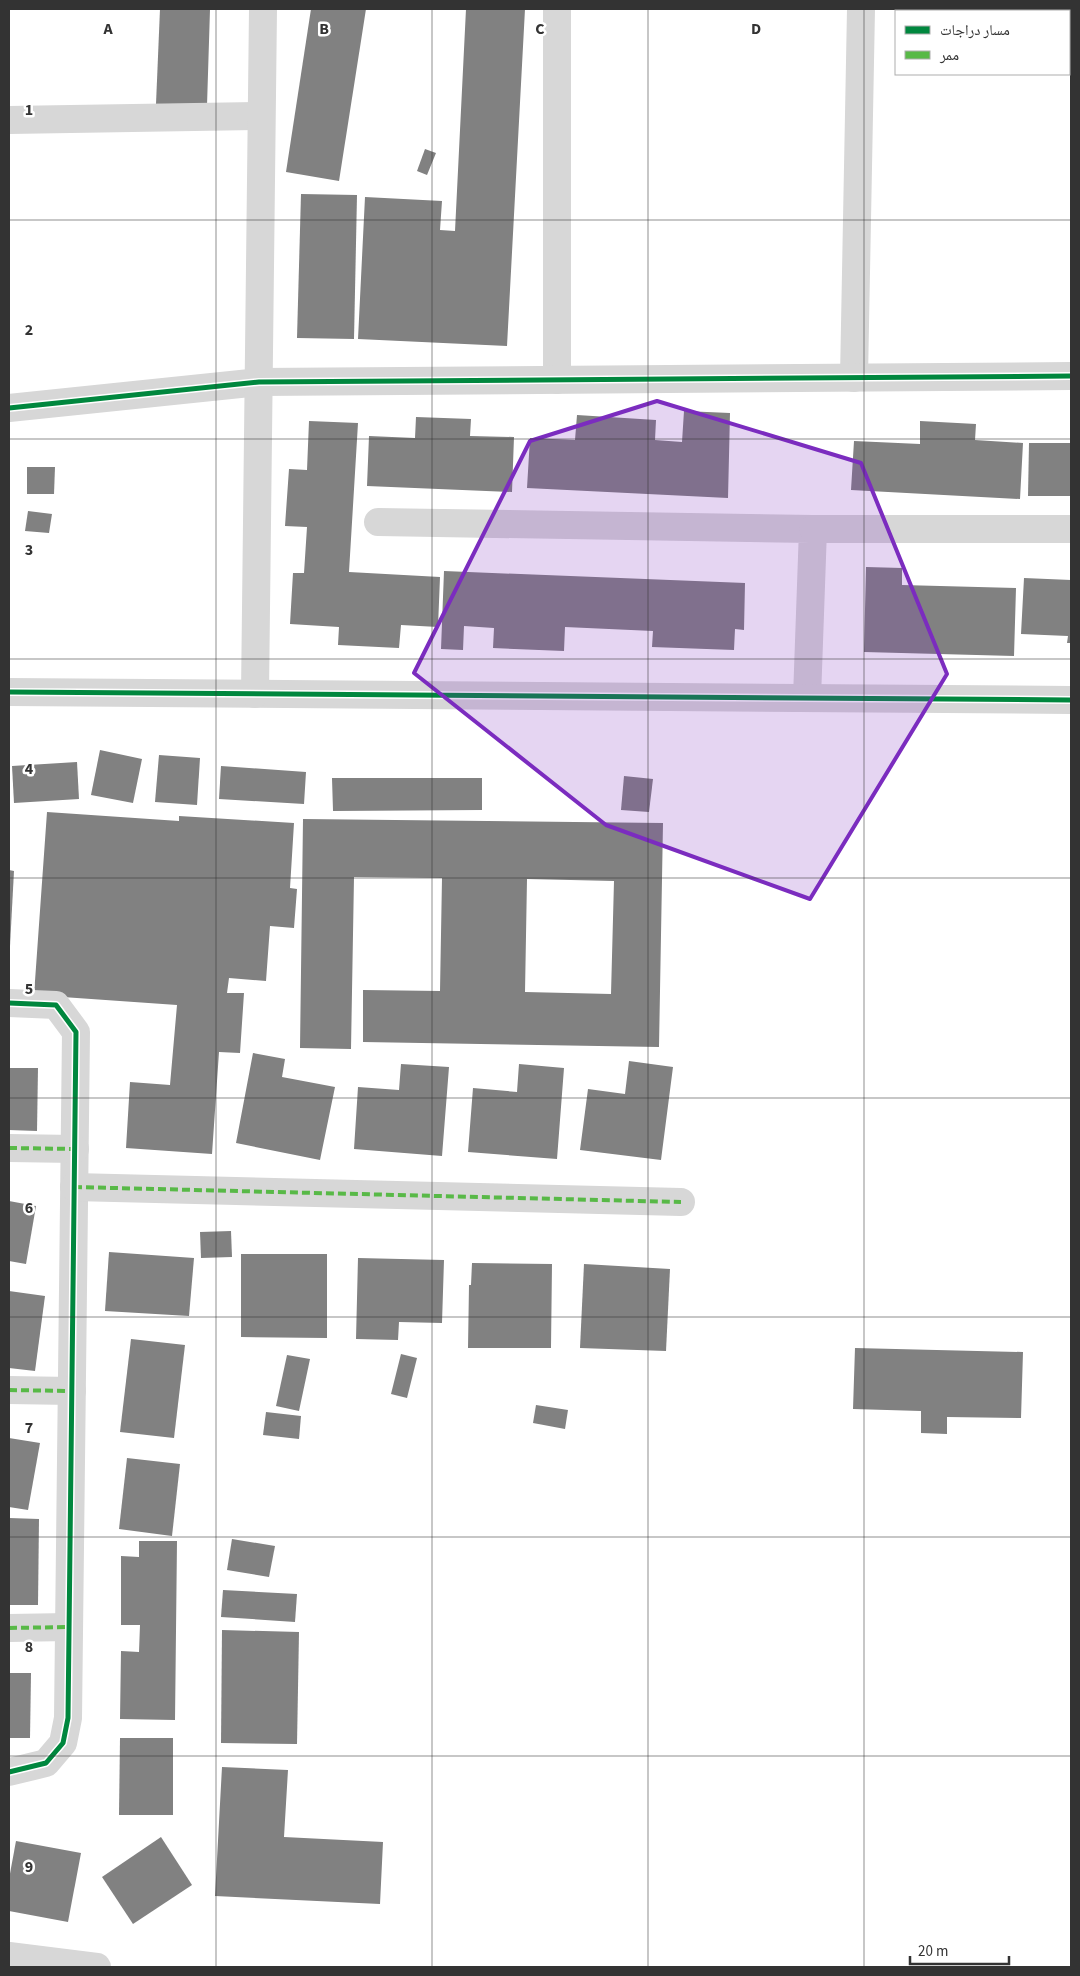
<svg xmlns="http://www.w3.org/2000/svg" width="1080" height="1976" viewBox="0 0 1080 1976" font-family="'Source Sans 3','Noto Naskh Arabic',sans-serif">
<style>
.building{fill:#818181;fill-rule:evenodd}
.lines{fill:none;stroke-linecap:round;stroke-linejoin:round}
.minor{stroke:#d7d7d7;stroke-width:28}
.tertiary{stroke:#d7d7d7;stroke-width:28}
.quiet{stroke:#58b947;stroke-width:4;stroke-dasharray:8 4;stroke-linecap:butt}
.cycleway-casing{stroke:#fff;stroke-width:8}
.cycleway{stroke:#00873e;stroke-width:5}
.marked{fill:#7b2cbf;fill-opacity:0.2;stroke:#7b2cbf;stroke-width:4;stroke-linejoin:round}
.grid{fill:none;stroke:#333;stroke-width:1;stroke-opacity:0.55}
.grid-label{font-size:16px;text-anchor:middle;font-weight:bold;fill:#333;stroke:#fff;stroke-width:5;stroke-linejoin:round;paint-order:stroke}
</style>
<rect width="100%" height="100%" fill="#fff"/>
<g class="building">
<path d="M160 9H210L207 105 156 104Z"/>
<path d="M311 9H366L339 181 286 172Z"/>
<path d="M466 9H525L507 346 358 339 365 197 442 201 440 230 455 231Z"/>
<path d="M425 149 436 153 427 175 417 171Z"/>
<path d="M301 194 357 195 354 339 297 338Z"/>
<path d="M684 411 730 413 728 498 527 488 530 438 575 440 577 415 656 420 655 440 682 442Z"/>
<path d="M416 417 471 419 470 436 514 437 512 492 367 486 369 436 415 438Z"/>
<path d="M309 421 358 423 349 572 440 577 438 627 401 625 399 648 338 645 339 627 290 624 293 573H304L307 527 285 526 289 469 307 470Z"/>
<path d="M920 421 976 424 975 440 1023 443 1020 499 851 490 854 441 920 444Z"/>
<path d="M1029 443H1071V496H1028Z"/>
<path d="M27 467H55L54 494H27Z"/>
<path d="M28 511 52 514 49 533 25 531Z"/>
<path d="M866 567 902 568V585L1016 588 1014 656 864 652Z"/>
<path d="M444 571 745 583 744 630 735 629 734 650 652 647 653 631 565 627 564 651 493 648 494 628 464 626 463 650 441 649Z"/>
<path d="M1024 578 1071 580V643H1067L1068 636 1021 634Z"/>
<path d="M100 750 142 759 133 803 91 795Z"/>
<path d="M159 755 200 758 197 805 155 802Z"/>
<path d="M77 762 79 799 14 803 12 766Z"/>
<path d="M221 766 306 772 304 804 219 799Z"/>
<path d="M624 776 653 779 649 812 621 810Z"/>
<path d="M332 778H482V810L333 811Z"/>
<path d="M47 812 179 821V816L294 823 290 888 297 889 294 928 270 926 266 981 229 978 227 993H244L240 1053 219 1052 212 1154 126 1148 130 1082 170 1085 177 1005 34 995Z"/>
<path d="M303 819 663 823 659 1047 363 1042V990L440 991 442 878 354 877 351 1049 300 1048ZM527 879 614 881 611 994 525 992Z"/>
<path d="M9 870 14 871 10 946H9Z"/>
<path d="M253 1053 285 1059 282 1077 335 1087 320 1160 236 1143Z"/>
<path d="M629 1061 673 1067 661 1160 580 1150 588 1089 625 1094Z"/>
<path d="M401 1064 449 1067 442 1156 354 1149 358 1087 399 1090Z"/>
<path d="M519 1064 564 1068 557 1159 468 1152 473 1088 517 1092Z"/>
<path d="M9 1068H38L37 1131 9 1130Z"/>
<path d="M9 1201 36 1206 26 1264 9 1261Z"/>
<path d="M231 1231 232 1257 201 1258 200 1232Z"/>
<path d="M109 1252 194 1258 189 1316 105 1311Z"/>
<path d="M241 1254H327V1338L241 1337Z"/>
<path d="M358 1258 444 1260 442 1323 399 1322 398 1340 356 1339Z"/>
<path d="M472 1263 552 1264 551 1348H468L469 1285H471Z"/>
<path d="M584 1264 670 1269 666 1351 580 1348Z"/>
<path d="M9 1291 45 1296 35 1371 9 1368Z"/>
<path d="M131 1339 185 1345 174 1438 120 1432Z"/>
<path d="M855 1348 1023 1352 1021 1418 947 1417V1434L921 1433V1411L853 1409Z"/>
<path d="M401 1354 417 1358 407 1398 391 1394Z"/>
<path d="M287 1355 310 1359 299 1411 276 1406Z"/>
<path d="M536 1405 568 1410 565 1429 533 1423Z"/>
<path d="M266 1412 301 1416 299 1439 263 1435Z"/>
<path d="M9 1438 40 1443 28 1510 9 1507Z"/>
<path d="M127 1458 180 1464 172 1536 119 1529Z"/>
<path d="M9 1518 39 1519 38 1605H9Z"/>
<path d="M232 1539 275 1546 269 1577 227 1570Z"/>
<path d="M139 1541H177L175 1720 120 1719 121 1651 139 1652 140 1625H121V1556L139 1557Z"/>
<path d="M223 1590 297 1594 295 1622 221 1617Z"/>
<path d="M222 1630 299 1632 297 1744 221 1743Z"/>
<path d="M9 1673H31L30 1738H9Z"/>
<path d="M120 1738H173V1815H119Z"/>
<path d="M222 1767 288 1770 284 1837 383 1842 380 1904 215 1896Z"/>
<path d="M161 1837 192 1885 133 1924 102 1877Z"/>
<path d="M16 1841 81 1853 68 1922 9 1911V1879Z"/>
</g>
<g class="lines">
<g class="minor">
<path d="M9 120 261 116"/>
<path d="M854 378 861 9"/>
<path d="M557 380V9"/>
<path d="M9 408 259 382 1071 376"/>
<path d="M378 522 813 529 807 698"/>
<path d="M813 529H1071"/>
<path d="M9 692 1071 700"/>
<path d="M255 694 263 9"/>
<path d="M9 1003 56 1005 76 1032 68 1718 63 1743 46 1763 9 1772"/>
<path d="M9 1148 75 1149"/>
<path d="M74 1187 681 1202"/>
<path d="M9 1390 72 1391"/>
<path d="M9 1628 69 1627"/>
</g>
<path class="tertiary" d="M9 1956 97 1967"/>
<g class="quiet">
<path d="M9 1148 75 1149"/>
<path d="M74 1187 681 1202"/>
<path d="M9 1390 72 1391"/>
<path d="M9 1628 69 1627"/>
</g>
<defs>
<g id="cycleway">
<path d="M9 408 259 382 1071 376"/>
<path d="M9 692 1071 700"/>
<path d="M9 1003 56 1005 76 1032 68 1718 63 1743 46 1763 9 1772"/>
</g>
</defs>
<use href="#cycleway" class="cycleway-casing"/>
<use href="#cycleway" class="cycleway"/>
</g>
<path class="marked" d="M657 401 861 463 947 674 810 899 606 825 414 673 530 441Z"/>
<path class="grid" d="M216 9V1967M432 9V1967M648 9V1967M864 9V1967M9 220H1071M9 439H1071M9 659H1071M9 878H1071M9 1098H1071M9 1317H1071M9 1537H1071M9 1756H1071"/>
<g class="grid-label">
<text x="108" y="34">A</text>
<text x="324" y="34">B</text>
<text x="540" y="34">C</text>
<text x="756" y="34">D</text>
<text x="29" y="115">1</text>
<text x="29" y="335">2</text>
<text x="29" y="555">3</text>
<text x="29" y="774">4</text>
<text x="29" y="994">5</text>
<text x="29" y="1213">6</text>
<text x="29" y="1433">7</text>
<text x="29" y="1652">8</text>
<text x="29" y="1872">9</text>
</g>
<rect width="1080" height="1976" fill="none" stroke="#333333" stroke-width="20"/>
<rect x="895" y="10" width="175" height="65" fill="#ffffff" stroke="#adadad"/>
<rect x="905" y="26" width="25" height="8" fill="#00873e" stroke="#adadad"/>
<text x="940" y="35" font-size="15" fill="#333333">مسار دراجات</text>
<rect x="905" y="51" width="25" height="8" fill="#58b947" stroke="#adadad"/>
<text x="940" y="60" font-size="15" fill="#333333">ممر</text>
<path d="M910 1956v8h99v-8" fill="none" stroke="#333333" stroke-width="2.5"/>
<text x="918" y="1956" font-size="15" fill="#333333" stroke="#ffffff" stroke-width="4" paint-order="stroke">20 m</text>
</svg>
